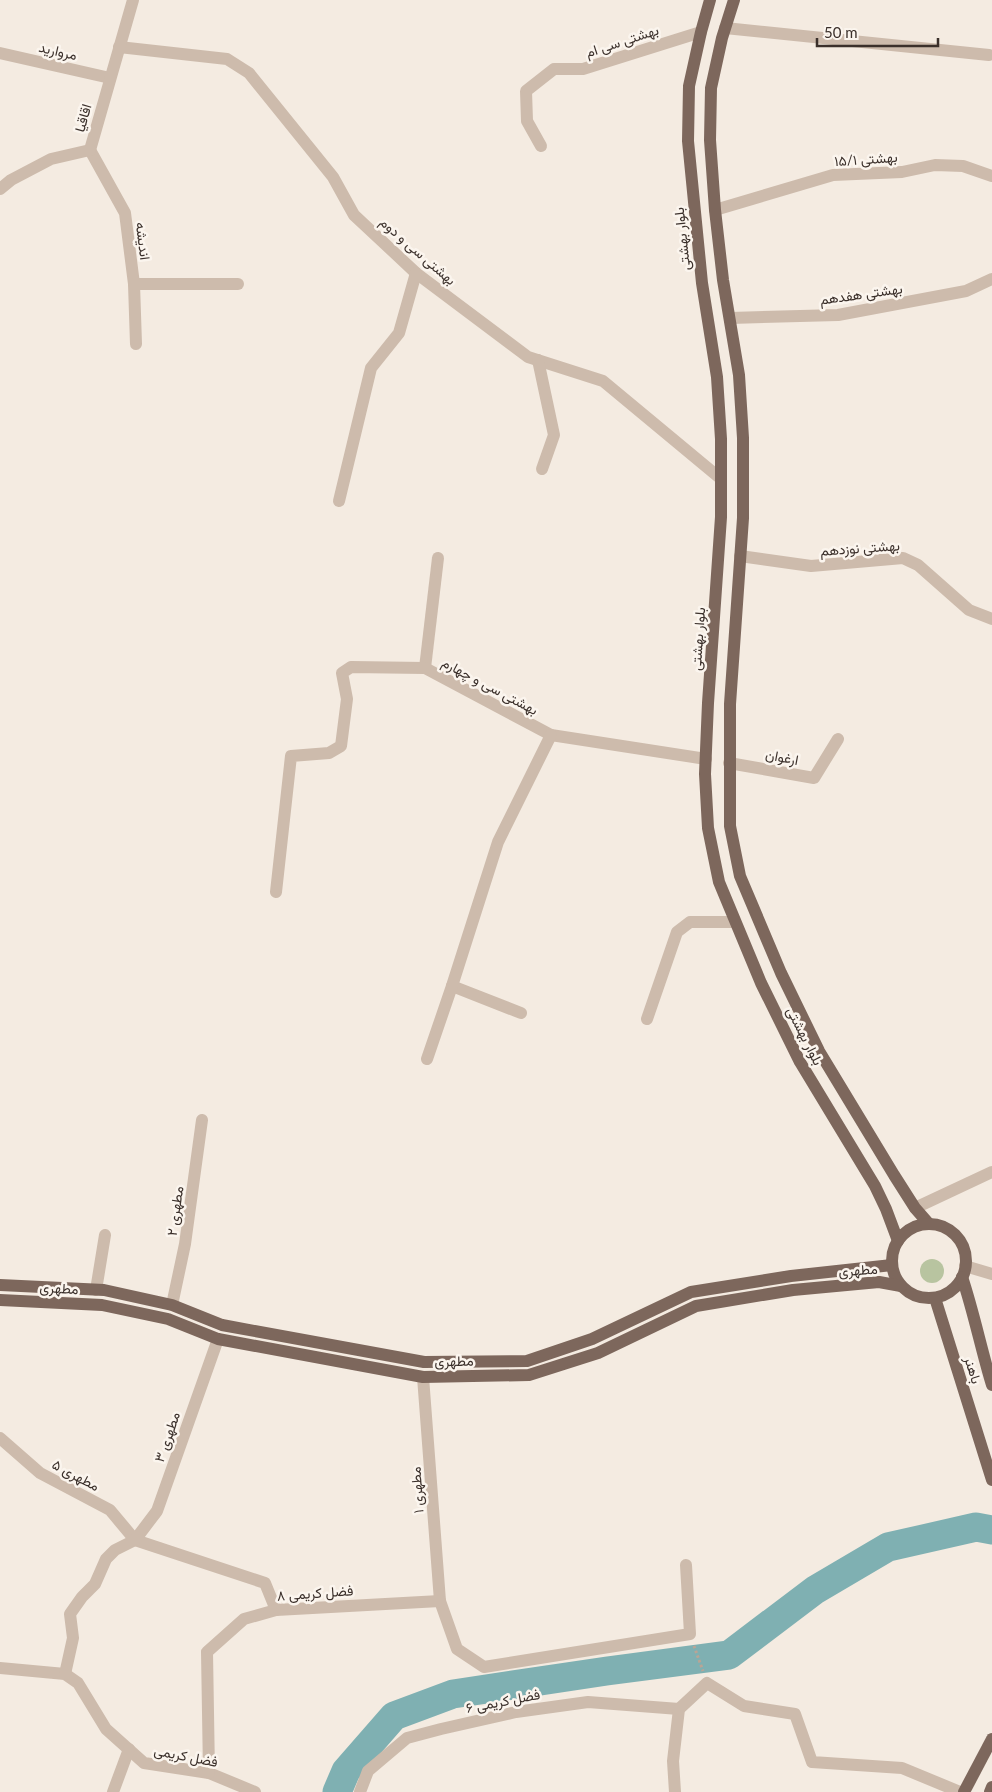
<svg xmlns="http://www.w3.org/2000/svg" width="992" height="1792" viewBox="0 0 992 1792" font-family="Lato,Vazirmatn,sans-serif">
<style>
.green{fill:#b8c4a0}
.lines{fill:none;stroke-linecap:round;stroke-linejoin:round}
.river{stroke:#7fb0b2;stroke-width:29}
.path{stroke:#b9a596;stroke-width:3;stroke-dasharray:2.5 2.5;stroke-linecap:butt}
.minor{stroke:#cdbbac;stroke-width:12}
.major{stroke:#7d675c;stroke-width:12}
.labels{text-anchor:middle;stroke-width:5;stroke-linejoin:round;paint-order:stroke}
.street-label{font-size:14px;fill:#3b302b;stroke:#fbf5ee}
</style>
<rect width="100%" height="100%" fill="#f4ebe1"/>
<circle class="green" cx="932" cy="1271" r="12"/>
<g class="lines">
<path class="river" d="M337 1792 346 1771 394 1716 453 1694 607 1671 729 1655 815 1590 888 1547 976 1527 992 1530"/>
<path class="path" d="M694 1646 703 1671"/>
<g class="minor">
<path d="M725 28 989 55"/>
<path d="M119 47 227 59 249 73 333 177 354 215 416 273 528 357 603 381 721 479"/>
<path d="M0 53 110 78"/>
<path d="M541 146 527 121 526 91 554 69H583L701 32"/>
<path d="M90 150 125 213 134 284 136 344"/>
<path d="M90 150 133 0"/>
<path d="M0 189 11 180 51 159 90 150"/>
<path d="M715 210 833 175 902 172 935 165 963 166 992 176"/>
<path d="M134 284H238"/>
<path d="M730 318 838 315 966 291 992 279"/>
<path d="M538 360 554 435 542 469"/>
<path d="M339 501 371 368 399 333 416 273"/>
<path d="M740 556 811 566 903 558 918 565 969 610 992 619"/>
<path d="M425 668 438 558"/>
<path d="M729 763 814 778 838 739"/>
<path d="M276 892 291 756 329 753 341 746 347 699 342 673 351 667 425 668 551 735 706 759"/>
<path d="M452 986 521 1013"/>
<path d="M647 1019 677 932 690 922H735"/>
<path d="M427 1059 452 986 498 842 551 735"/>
<path d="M915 1208 992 1172"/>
<path d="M965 1266 992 1274"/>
<path d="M96 1290 105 1235"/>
<path d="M172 1305 185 1244 202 1120"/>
<path d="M423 1377 440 1601 457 1649 484 1667 690 1634 686 1565"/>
<path d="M0 1438 40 1473 110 1510 135 1540"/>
<path d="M135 1540 265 1583 276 1610"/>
<path d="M0 1668 65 1674 78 1683 106 1729 144 1763 209 1773 255 1792"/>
<path d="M65 1674 73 1638 70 1614 82 1597 95 1584 106 1559 115 1550 135 1540 157 1511 218 1339"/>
<path d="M209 1773 207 1652 244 1619 276 1610 440 1601"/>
<path d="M113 1792 129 1749"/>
<path d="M360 1792 368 1771 407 1738 441 1729 516 1712 588 1702 679 1709"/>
<path d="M675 1792 673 1761 679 1709 707 1683 744 1706 795 1714 812 1762 902 1768 960 1792"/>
</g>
<g class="major">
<path d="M710 0 701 32 689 86 688 141 702 283 717 377 721 439V517L708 703 705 774 708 828 719 882 761 983 800 1062 875 1186 886 1209 898 1241"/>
<path d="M734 0 722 38 711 88 710 140 715 210 723 280 739 375 743 438V518L730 704V826L740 876 781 973 819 1051 894 1175 915 1208 929 1224"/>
<circle cx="929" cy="1261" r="37"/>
<path d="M962 1277C974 1313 981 1349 992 1385"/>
<path d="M0 1285 104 1290 172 1305 222 1325 424 1362 527 1361 592 1339 691 1292 791 1276 892 1265"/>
<path d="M935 1298 992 1480"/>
<path d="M0 1300 102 1305 168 1319 218 1339 423 1377 529 1375 598 1353 696 1306 793 1290 879 1282 901 1286"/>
<path d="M964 1792 992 1739"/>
<path d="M990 1792 992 1787"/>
</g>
</g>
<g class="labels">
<g class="street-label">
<text transform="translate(622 41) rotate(-18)" y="5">بهشتی سی ام</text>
<text transform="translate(58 51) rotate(13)" y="5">مروارید</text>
<text transform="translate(83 118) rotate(-74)" y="5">اقاقیا</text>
<text transform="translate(866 159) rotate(-4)" y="5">۱۵/۱ بهشتی</text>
<text transform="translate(682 239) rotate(-96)" y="5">بلوار بهشتی</text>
<text transform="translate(143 241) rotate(83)" y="5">اندیشه</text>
<text transform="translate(418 251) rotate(41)" y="5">بهشتی سی و دوم</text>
<text transform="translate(861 294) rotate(-8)" y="5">بهشتی هفدهم</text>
<text transform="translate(860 548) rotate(-4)" y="5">بهشتی نوزدهم</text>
<text transform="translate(698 639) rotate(-86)" y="5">بلوار بهشتی</text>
<text transform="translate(490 686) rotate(28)" y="5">بهشتی سی و چهارم</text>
<text transform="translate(782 757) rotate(11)" y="5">ارغوان</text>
<text transform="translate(805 1036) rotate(63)" y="5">بلوار بهشتی</text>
<text transform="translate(175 1211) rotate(-82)" y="5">مطهری ۲</text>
<text transform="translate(858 1270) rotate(-4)" y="5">مطهری</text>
<text transform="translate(59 1288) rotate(3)" y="5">مطهری</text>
<text transform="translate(454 1361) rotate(-1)" y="5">مطهری</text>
<text transform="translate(973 1370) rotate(73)" y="5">باهنر</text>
<text transform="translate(167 1437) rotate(-71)" y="5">مطهری ۳</text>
<text transform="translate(76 1475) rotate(28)" y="5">مطهری ۵</text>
<text transform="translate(417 1490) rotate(-94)" y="5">مطهری ۱</text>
<text transform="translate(315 1593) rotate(-4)" y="5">فضل کریمی ۸</text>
<text transform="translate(503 1701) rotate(-11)" y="5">فضل کریمی ۶</text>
<text transform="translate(186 1756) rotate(11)" y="5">فضل کریمی</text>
</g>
</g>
<path d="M817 38v8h121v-8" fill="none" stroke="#3b302b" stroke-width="2.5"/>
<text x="824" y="38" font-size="15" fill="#3b302b" stroke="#fbf5ee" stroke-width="4" paint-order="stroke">50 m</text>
</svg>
